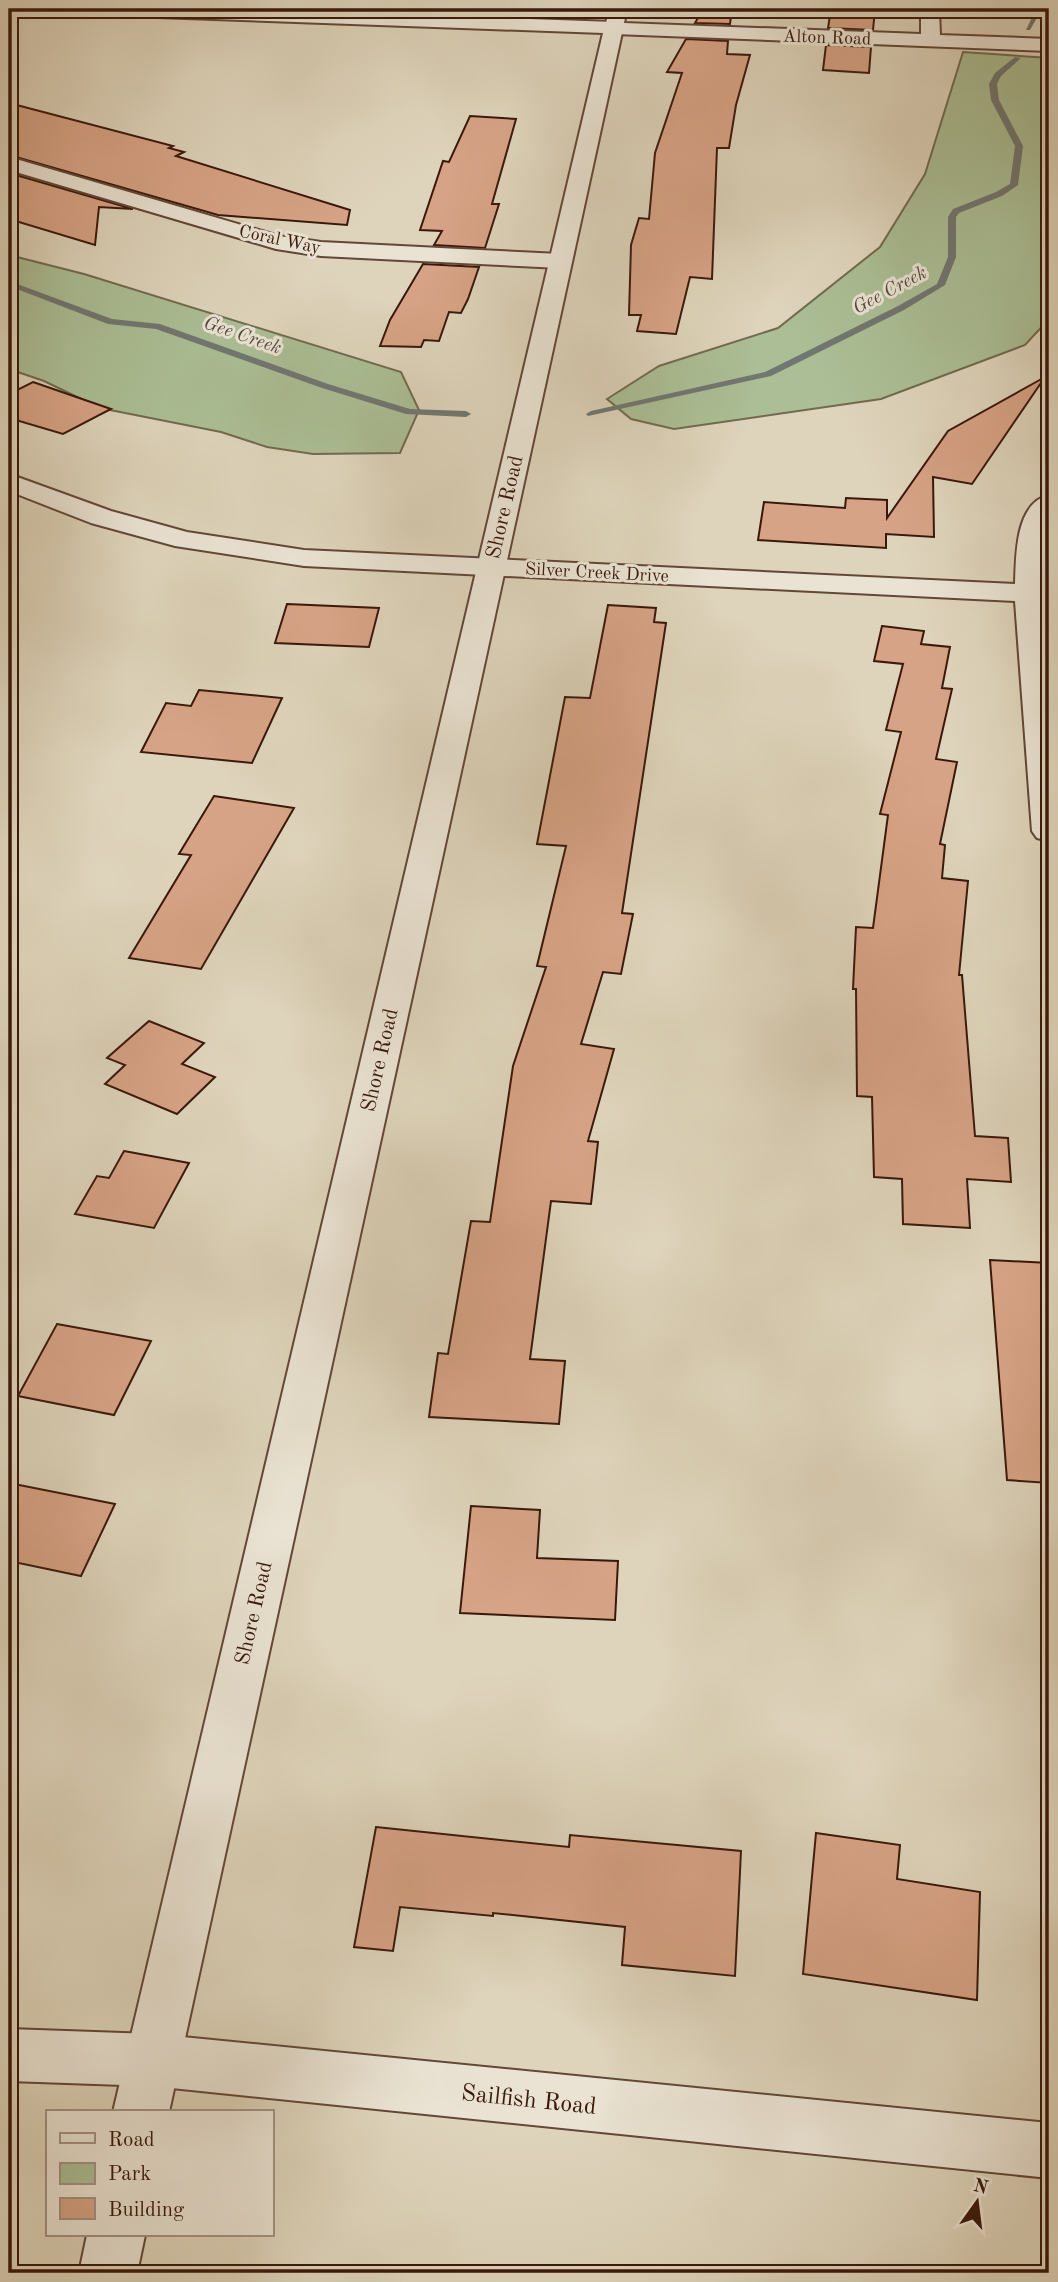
<svg xmlns="http://www.w3.org/2000/svg" width="1058" height="2282" viewBox="0 0 1058 2282" font-family="'Old Standard TT',serif">
<style>
.green{fill:#abbe95;stroke:#726b50;stroke-width:2}
.lines{fill:none;stroke-linecap:round;stroke-linejoin:round}
.stream{fill:#717772;fill-rule:evenodd}
.building{fill:#d7a386;stroke:#3a180b;stroke-width:2}
.minor-casing{stroke:#634737;stroke-width:4}
.tertiary-casing{stroke:#634737;stroke-width:4}
.minor{fill:#eae3d3;fill-rule:evenodd}
.tertiary{fill:#eae3d3;fill-rule:evenodd}
.labels{text-anchor:middle;stroke-width:6;stroke-linejoin:round;paint-order:stroke}
.far-street-label{font-size:18px;fill:#3a180b;stroke:#eae3d3}
.far-water-label{font-size:19px;font-style:italic;fill:#55483f;stroke:#eae3d3}
.street-label{font-size:21px;fill:#3a180b;stroke:#eae3d3}
.near-street-label{font-size:24px;fill:#3a180b;stroke:#eae3d3}
</style>
<rect width="100%" height="100%" fill="#ded4bb"/>
<filter id="stains"><feTurbulence type="fractalNoise" baseFrequency=".00286" numOctaves="4"/><feColorMatrix values="0 0 0 0 .2 0 0 0 0 .09 0 0 0 0 .02 0 0 0 .5 -.17"/></filter>
<radialGradient id="worn" r=".72"><stop offset=".6" stop-color="#630" stop-opacity="0"/><stop offset="1" stop-color="#630" stop-opacity=".3"/></radialGradient>
<g class="green">
<path d="M963 52 1049 58V319L1025 345 881 399 674 429 631 419 607 399 659 366 778 328 880 247 925 174Z"/>
<path d="M9 255 84 274 401 372 419 410 400 453 313 454 267 447 221 432 100 408 44 381 9 369Z"/>
</g>
<g class="lines">
<g class="stream">
<path d="M1036 9H1042L1030 30H1026Z"/>
<path d="M1015 57 1021 58 1001 76 997 84 999 100 1023 146 1018 185 1002 196 959 213 956 217V257L945 285 904 310 771 376 588 416 586 414 591 411 765 372 898 306 937 284 948 257V217L953 209 996 192 1010 184 1015 146 991 100 989 84 995 73Z"/>
<path d="M9 281 112 319 160 324 328 384 410 409 466 411 471 414 466 417 406 414 322 388 156 329 108 324 9 286Z"/>
</g>
</g>
<g class="building">
<path d="M703 9H732L730 24 695 23Z"/>
<path d="M831 9H875L873 30 828 28Z"/>
<path d="M686 39 728 41 727 54 750 55 736 105 729 148H717L712 279 690 277 676 334 637 331 641 315H629L631 245 639 218 649 219 655 153 682 73 667 72Z"/>
<path d="M826 45 871 47 869 73 823 70Z"/>
<path d="M9 103 173 146 169 148 184 152 176 156 350 210 347 225 218 215 9 155Z"/>
<path d="M470 116 516 119 492 204H499L485 248 434 245 442 231 420 230 443 161 449 162Z"/>
<path d="M9 173 133 209 99 207 95 245 9 219Z"/>
<path d="M423 264 479 267 468 299 461 313 449 312 439 341 424 340 421 347 380 346 390 320Z"/>
<path d="M1045 377 972 484 933 477 934 537 886 534V548L758 540 764 502 845 508 846 498 887 500V518L948 431Z"/>
<path d="M33 382 111 409 63 434 9 418V394Z"/>
<path d="M287 604 379 608 369 647 275 643Z"/>
<path d="M608 605 656 608 654 622 666 623 622 913 633 914 621 974 603 972 581 1044 614 1049 588 1141 598 1142 591 1204 551 1201 530 1359 565 1361 559 1424 429 1417 438 1353 448 1354 471 1221 490 1222 513 1066 546 967 537 966 566 846 537 844 565 697 590 698Z"/>
<path d="M882 626 924 631 921 644 950 647 942 688 952 689 936 759 957 762 940 844 945 845 942 878 968 881 959 975H962L975 1136 1008 1138 1011 1182 967 1179 970 1228 903 1224 902 1179 874 1177 872 1097 857 1096 856 989H853L856 927 873 928 888 815 880 814 901 732 886 730 903 664 874 661Z"/>
<path d="M199 690 282 698 252 763 141 752 166 703 191 706Z"/>
<path d="M214 796 294 808 201 969 129 958 191 855 179 854Z"/>
<path d="M149 1021 204 1043 182 1064 215 1077 177 1114 105 1084 125 1065 107 1058Z"/>
<path d="M124 1151 189 1163 154 1228 75 1214 97 1176 109 1178Z"/>
<path d="M990 1260 1049 1263V1483L1007 1480Z"/>
<path d="M57 1324 151 1341 114 1415 18 1396Z"/>
<path d="M9 1483 115 1504 81 1576 9 1561Z"/>
<path d="M471 1506 540 1510 537 1558 618 1561 615 1620 460 1613Z"/>
<path d="M376 1827 569 1847 570 1835 741 1851 735 1976 622 1965 625 1927 493 1913V1916L400 1907 393 1951 354 1947Z"/>
<path d="M816 1833 900 1845 897 1879 980 1892 977 2000 803 1974Z"/>
</g>
<g class="lines">
<defs>
<g id="minor">
<path d="M609 9H627L624 23 921 34V9H939L940 35 1049 39V51L614 34 605 28Z"/>
<path d="M9 157 279 236 321 242 560 254 568 256 571 261 568 266 560 268 321 256 276 249 9 170Z"/>
<path d="M9 474 111 511 187 532 304 550 1015 584C1016 556 1015 503 1049 495L1043 593 1049 656V841L1037 838 1032 831 1015 601 304 566 175 546 91 523 9 491Z"/>
<path d="M9 2029 152 2034 1049 2123V2178L152 2086 9 2081Z"/>
</g>
<g id="tertiary">
<path d="M91 9H244L614 22 623 28 169 2112H113L603 33 100 15Z"/>
<path d="M87 2235H145L137 2273H79Z"/>
</g>
</defs>
<use href="#minor" class="minor-casing"/>
<use href="#tertiary" class="tertiary-casing"/>
<use href="#minor" class="minor"/>
<use href="#tertiary" class="tertiary"/>
</g>
<g class="labels">
<g class="far-street-label">
<text transform="translate(827 37) rotate(2)" y="6">Alton Road</text>
<text transform="translate(280 239) rotate(12)" y="6">Coral Way</text>
<text transform="translate(597 572) rotate(3)" y="6">Silver Creek Drive</text>
</g>
<g class="far-water-label">
<text transform="translate(889 289) rotate(-28)" y="7">Gee Creek</text>
<text transform="translate(243 334) rotate(19)" y="7">Gee Creek</text>
</g>
<g class="street-label">
<text transform="translate(504 507) rotate(-77)" y="7">Shore Road</text>
<text transform="translate(379 1060) rotate(-77)" y="7">Shore Road</text>
<text transform="translate(253 1613) rotate(-77)" y="7">Shore Road</text>
</g>
<g class="near-street-label">
<text transform="translate(529 2099) rotate(6)" y="8">Sailfish Road</text>
</g>
</g>
<rect width="1058" height="2282" fill="none" stroke="#ded4bb" stroke-width="35"/>
<rect x="10" y="10" width="1037" height="2261" fill="none" stroke="#3a180b" stroke-width="3.5"/>
<rect x="18" y="18" width="1023" height="2247" fill="none" stroke="#3a180b" stroke-width="2"/>
<rect x="46" y="2110" width="228" height="126" fill="#eae3d3" stroke="#a49283" stroke-width="2"/>
<rect x="60" y="2133" width="35" height="10" fill="#eae3d3" stroke="#a49283" stroke-width="2"/>
<text x="108" y="2146" font-size="21" fill="#3a180b">Road</text>
<rect x="60" y="2163" width="35" height="21" fill="#abbe95" stroke="#a49283" stroke-width="2"/>
<text x="108" y="2180" font-size="21" fill="#3a180b">Park</text>
<rect x="60" y="2198" width="35" height="21" fill="#d7a386" stroke="#a49283" stroke-width="2"/>
<text x="108" y="2216" font-size="21" fill="#3a180b">Building</text>
<g transform="translate(977 2202) rotate(14)" stroke="#eae3d3" stroke-width="5" paint-order="stroke">
<path d="M0-5L12 26L0 18L-12 26Z" fill="#3a180b"/>
<text y="-10" font-size="19" font-weight="bold" text-anchor="middle" fill="#3a180b">N</text>
</g>
<rect width="100%" height="100%" filter="url(#stains)"/>
<rect width="100%" height="100%" fill="url(#worn)"/>
</svg>
